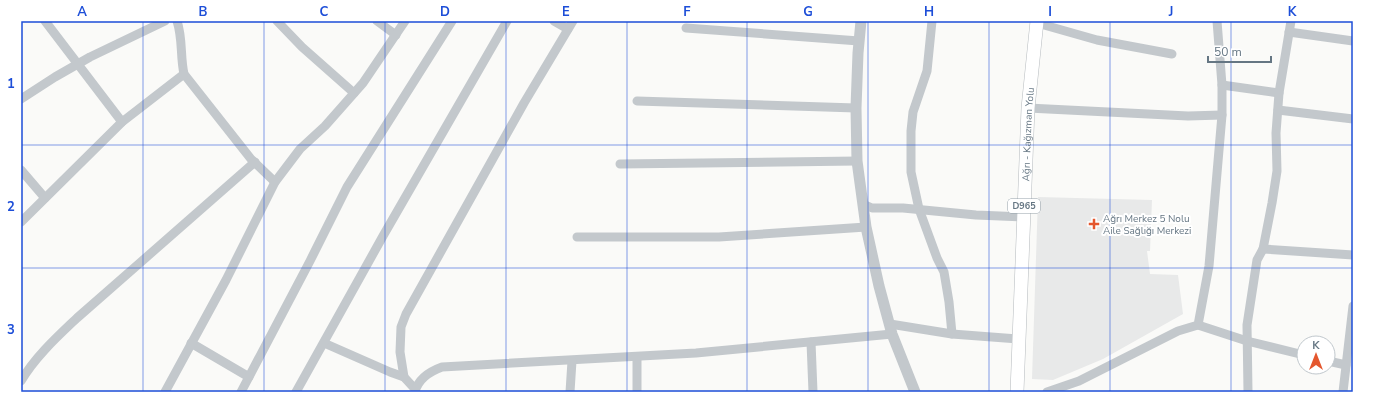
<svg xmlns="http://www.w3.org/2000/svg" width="1374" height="413" viewBox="0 0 1374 413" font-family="'Nunito Sans',sans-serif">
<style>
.built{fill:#e8e9e9}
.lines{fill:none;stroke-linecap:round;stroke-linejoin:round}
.primary-casing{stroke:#b5babe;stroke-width:14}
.minor{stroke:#c3c8cc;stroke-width:9}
.tertiary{stroke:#c3c8cc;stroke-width:11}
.primary{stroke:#fff;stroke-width:13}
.grid{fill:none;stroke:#1d4ed8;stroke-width:1;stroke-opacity:0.55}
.poi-dot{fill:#e4572e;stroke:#fff;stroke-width:1.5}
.labels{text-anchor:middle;stroke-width:4;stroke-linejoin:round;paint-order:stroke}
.shield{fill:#fff;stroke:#939fa8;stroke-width:1}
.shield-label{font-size:9px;font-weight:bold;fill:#657683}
.street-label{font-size:10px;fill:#657683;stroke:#fff}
.poi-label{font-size:10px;fill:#657683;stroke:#fff;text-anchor:start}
.neatline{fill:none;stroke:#1d4ed8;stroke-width:1.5}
.grid-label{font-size:13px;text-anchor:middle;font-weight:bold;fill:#1d4ed8}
</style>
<rect width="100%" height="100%" fill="#fafaf8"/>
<path class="built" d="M1038 197 1152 200 1150 251H1147L1150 274 1178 275 1183 314 1103 359 1053 380 1032 379Z"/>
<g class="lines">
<defs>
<g id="primary">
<path id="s1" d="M1017 392 1028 108 1037 21"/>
</g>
</defs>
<use href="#primary" class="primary-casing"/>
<g class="minor">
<path d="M45 21 122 122"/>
<path d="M177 21C183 39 180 56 184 74L251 159 275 182"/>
<path d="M277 21 302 47 354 93"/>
<path d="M377 21 396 35"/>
<path d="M554 21 568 29"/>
<path d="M932 21 927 71 913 112 911 131V172L919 209 937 258 944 272 949 302 952 334"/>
<path d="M1037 23 1097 40 1172 54"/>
<path d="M686 28 859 41"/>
<path d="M1289 32 1353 41"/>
<path d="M1222 85 1279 93"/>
<path d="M21 99 55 77 90 57 165 21"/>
<path d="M637 101 856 108"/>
<path d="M1028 108 1188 116 1222 115"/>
<path d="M1278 110 1353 119"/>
<path d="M620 164 857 161"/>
<path d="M21 170 45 198"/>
<path d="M863 204 872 208H903L976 215 1024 217"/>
<path d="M21 222 122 122 184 74"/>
<path d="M577 237H719L866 227"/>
<path d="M1263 249 1353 255"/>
<path d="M890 324 952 334 1019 339"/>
<path d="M1198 325 1247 341 1304 355"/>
<path d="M811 342 813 392"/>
<path d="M191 343 249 377"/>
<path d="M324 343 390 372 404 377"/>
<path d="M637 357V392"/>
<path d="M1328 361 1346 365"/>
<path d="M21 381C35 357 57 337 77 318L255 162"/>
<path d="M415 389 404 377 400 352 401 327 406 314 524 103 573 21"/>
<path d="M165 392 226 280 275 182 300 149 325 126 363 83 405 21"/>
<path d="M241 392 310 261 347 187 452 21"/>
<path d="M296 392 383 236 507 21"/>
<path d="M415 392C418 379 431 371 442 367L696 353 892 334"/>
<path d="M570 392 572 361"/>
<path d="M1047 392 1079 381 1178 331 1198 325 1209 266 1222 115V85L1217 21"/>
<path d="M1248 392 1247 325 1257 260 1263 249 1272 203 1277 171 1276 133 1279 93 1291 21"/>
<path d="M1343 392 1353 306"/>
</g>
<path class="tertiary" d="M861 21 858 53 856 108 857 161 866 227 879 286 892 334 915 392"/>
<use href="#primary" class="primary"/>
</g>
<path class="grid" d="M143 21V392M264 21V392M385 21V392M506 21V392M627 21V392M747 21V392M868 21V392M989 21V392M1110 21V392M1231 21V392M21 145H1353M21 268H1353"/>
<path class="poi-dot" d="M1092 218h4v4h4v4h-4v4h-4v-4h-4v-4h4z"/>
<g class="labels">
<rect class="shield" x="1008" y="199" width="32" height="14" rx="3"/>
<g class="shield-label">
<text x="1024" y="209">D965</text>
</g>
<g class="street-label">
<text dy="4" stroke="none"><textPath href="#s1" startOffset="258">Ağrı - Kağızman Yolu</textPath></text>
</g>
<g class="poi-label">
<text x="1103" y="222">Ağrı Merkez 5 Nolu<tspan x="1103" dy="12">Aile Sağlığı Merkezi</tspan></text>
</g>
</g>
<rect width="1374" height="413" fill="none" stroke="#ffffff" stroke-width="44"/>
<g transform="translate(1316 355)"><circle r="19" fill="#ffffff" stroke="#c1c8cd"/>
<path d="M0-3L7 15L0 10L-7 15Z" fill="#e4572e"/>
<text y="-6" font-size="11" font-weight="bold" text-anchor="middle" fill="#657683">K</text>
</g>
<path d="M1208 56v6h63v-6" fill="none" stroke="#657683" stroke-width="2"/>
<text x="1214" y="56" font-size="12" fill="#657683" stroke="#ffffff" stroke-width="3" paint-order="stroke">50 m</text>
<rect x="22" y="22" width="1330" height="369" class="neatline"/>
<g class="grid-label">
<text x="82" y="16">A</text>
<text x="203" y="16">B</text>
<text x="324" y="16">C</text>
<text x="445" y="16">D</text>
<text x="566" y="16">E</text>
<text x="687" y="16">F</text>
<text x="808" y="16">G</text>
<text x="929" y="16">H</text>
<text x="1050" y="16">I</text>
<text x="1171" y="16">J</text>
<text x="1292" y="16">K</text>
<text x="11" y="88">1</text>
<text x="11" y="211">2</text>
<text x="11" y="334">3</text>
</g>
</svg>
